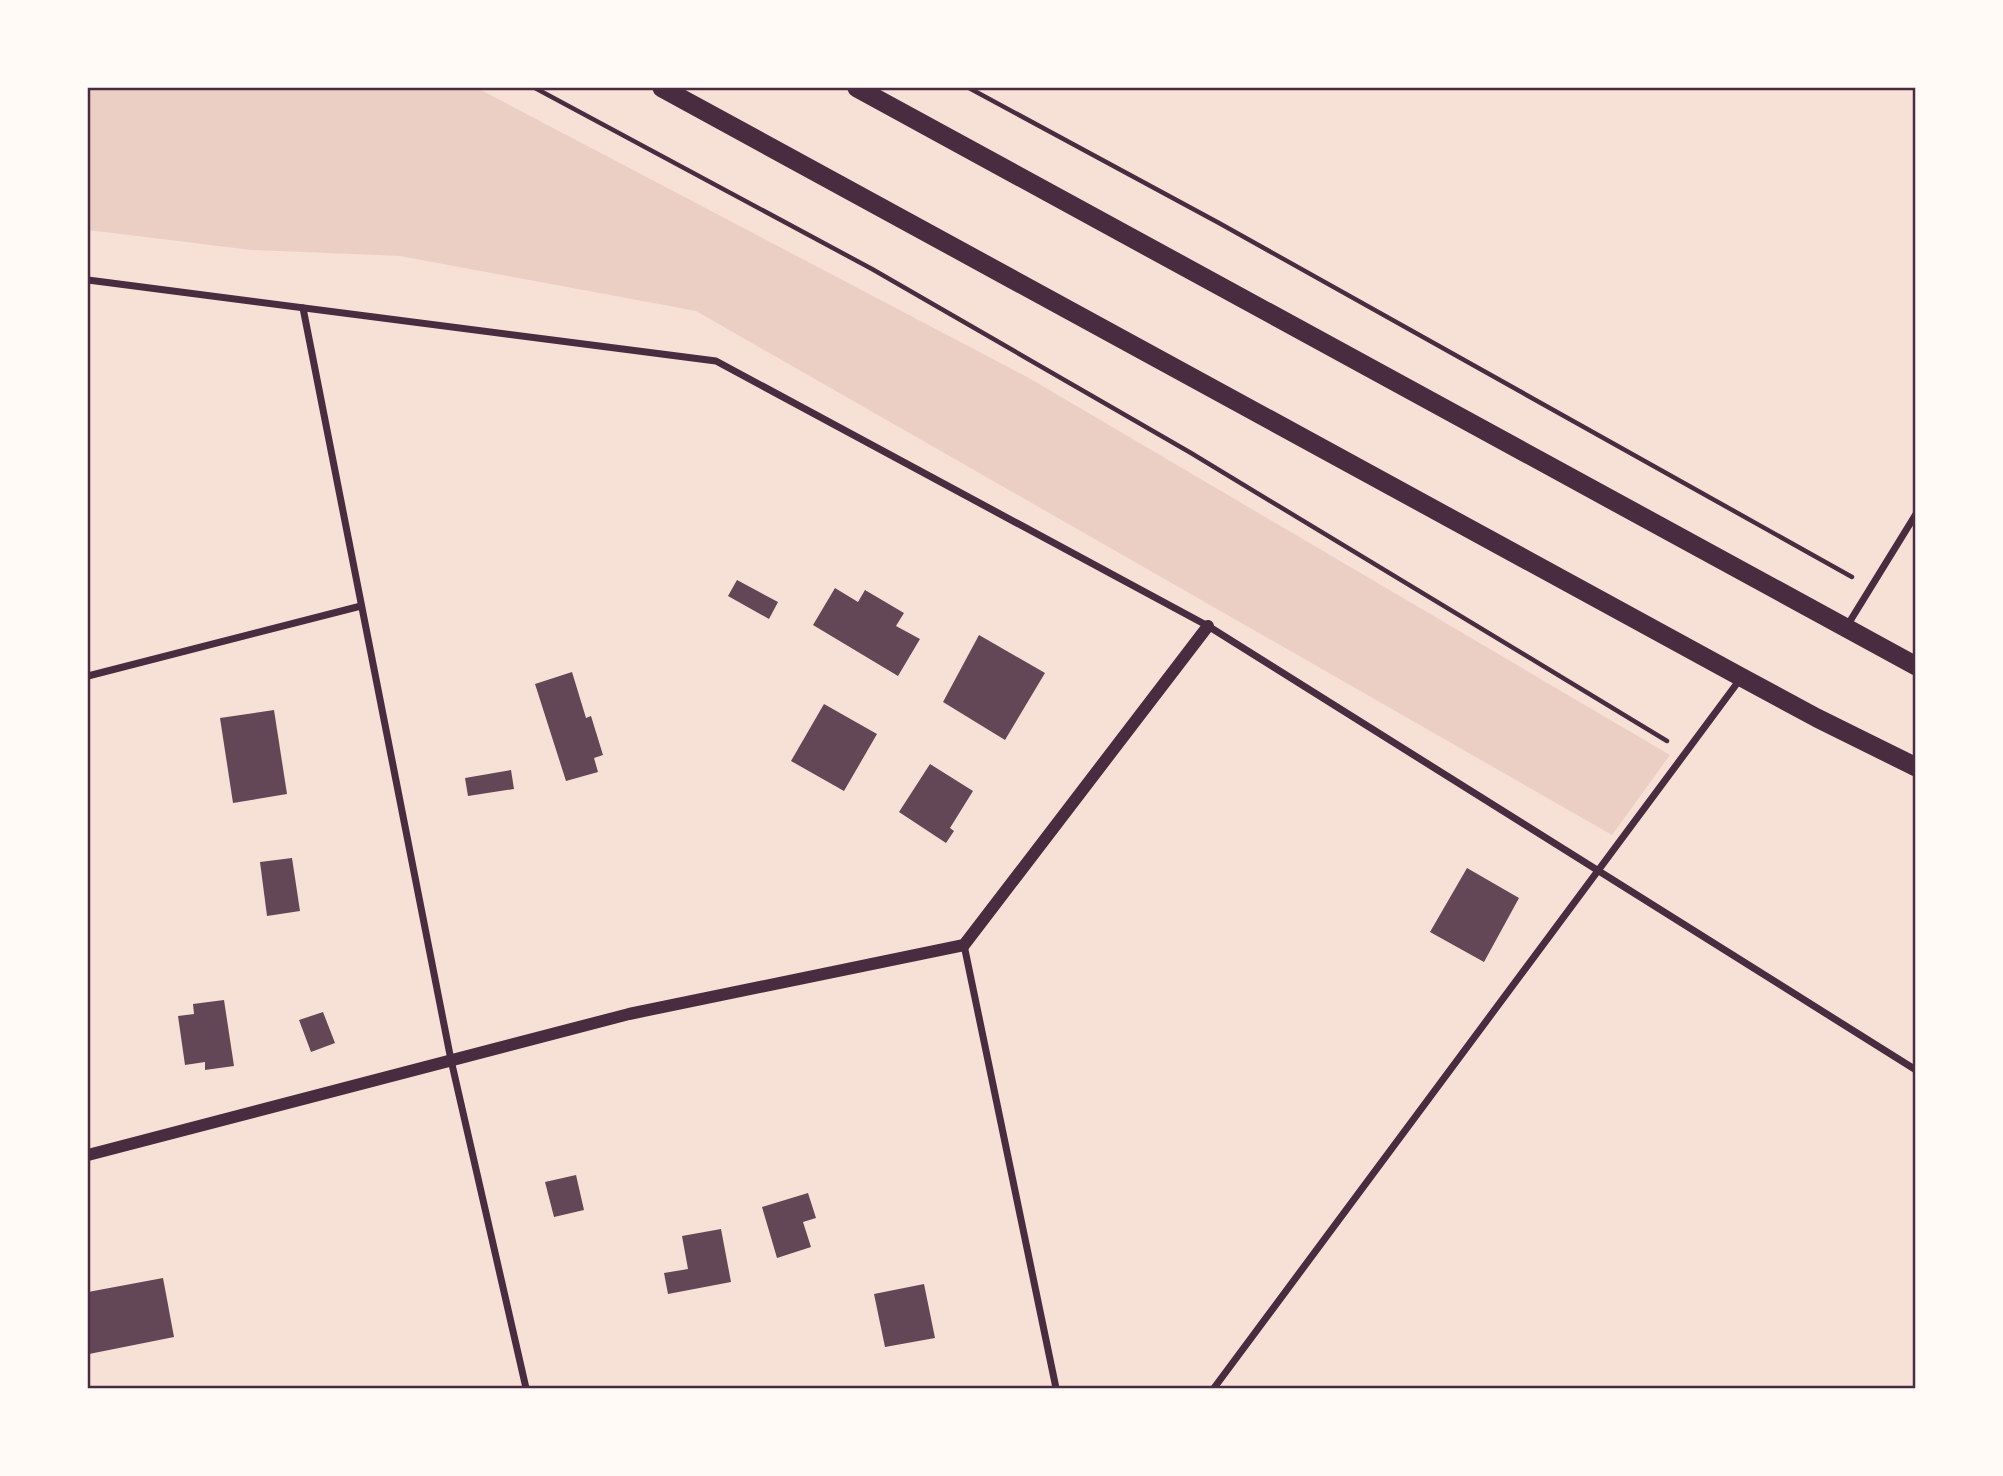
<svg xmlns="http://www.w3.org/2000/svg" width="2003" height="1476" viewBox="0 0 2003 1476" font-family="'Space Grotesk',sans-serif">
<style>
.green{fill:#ebcfc5}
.building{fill:#644757}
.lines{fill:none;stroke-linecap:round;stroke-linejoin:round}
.path{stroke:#4a2c40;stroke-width:4.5}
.minor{stroke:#4a2c40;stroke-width:7}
.tertiary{stroke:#4a2c40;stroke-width:12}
.trunk{stroke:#4a2c40;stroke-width:19}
.neatline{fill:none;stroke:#4a2c40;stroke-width:2.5}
</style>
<rect width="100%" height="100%" fill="#f7e1d7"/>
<path class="green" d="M88 88H477L1029 378 1670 755 1612 835 696 311 400 256 251 250 88 230Z"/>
<g class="building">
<path d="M737 580 778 602 769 619 728 596Z"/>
<path d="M835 588 858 602 865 590 904 613 896 626 920 639 898 676 813 625Z"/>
<path d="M979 635 1045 673 1005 740 943 702Z"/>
<path d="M572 672 586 718 591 716 603 755 594 758 598 772 566 781 535 684Z"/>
<path d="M824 704 877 734 844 791 791 761Z"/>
<path d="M274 710 287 794 233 803 220 718Z"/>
<path d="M930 764 973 791 950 828 954 831 946 843 899 812Z"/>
<path d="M511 770 514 789 468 796 465 778Z"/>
<path d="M292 858 300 911 267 916 260 862Z"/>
<path d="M1467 868 1519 898 1484 962 1430 932Z"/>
<path d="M224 1000 234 1066 205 1070V1062L185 1065 178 1016 194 1014 193 1004Z"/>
<path d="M323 1012 335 1043 311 1052 299 1020Z"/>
<path d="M576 1175 584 1210 554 1217 545 1182Z"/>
<path d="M808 1193 816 1218 803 1222 811 1247 777 1258 762 1207Z"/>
<path d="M721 1229 731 1282 668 1294 664 1273 688 1269 682 1236Z"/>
<path d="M163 1278 174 1337 89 1354 88 1292Z"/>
<path d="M924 1284 935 1338 885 1347 874 1294Z"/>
</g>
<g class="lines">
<g class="path">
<path d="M535 88 872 269 1191 453 1667 741"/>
<path d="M969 88 1219 223 1852 577"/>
</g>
<g class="minor">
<path d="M88 280 716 361 1208 626 1916 1070"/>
<path d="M303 308 451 1060 526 1388"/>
<path d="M1847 626 1916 514"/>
<path d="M88 676 361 606"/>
<path d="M964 945 1056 1388"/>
<path d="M1214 1388 1741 678"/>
</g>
<path class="tertiary" d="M88 1155 629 1014 964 945 1208 626"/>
<g class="trunk">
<path d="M662 88 1741 677 1817 718 1916 767"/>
<path d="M857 88 1916 666"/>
</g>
</g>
<rect width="2003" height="1476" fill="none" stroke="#fffaf5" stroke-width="178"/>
<rect x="89" y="89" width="1825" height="1298" class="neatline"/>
</svg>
